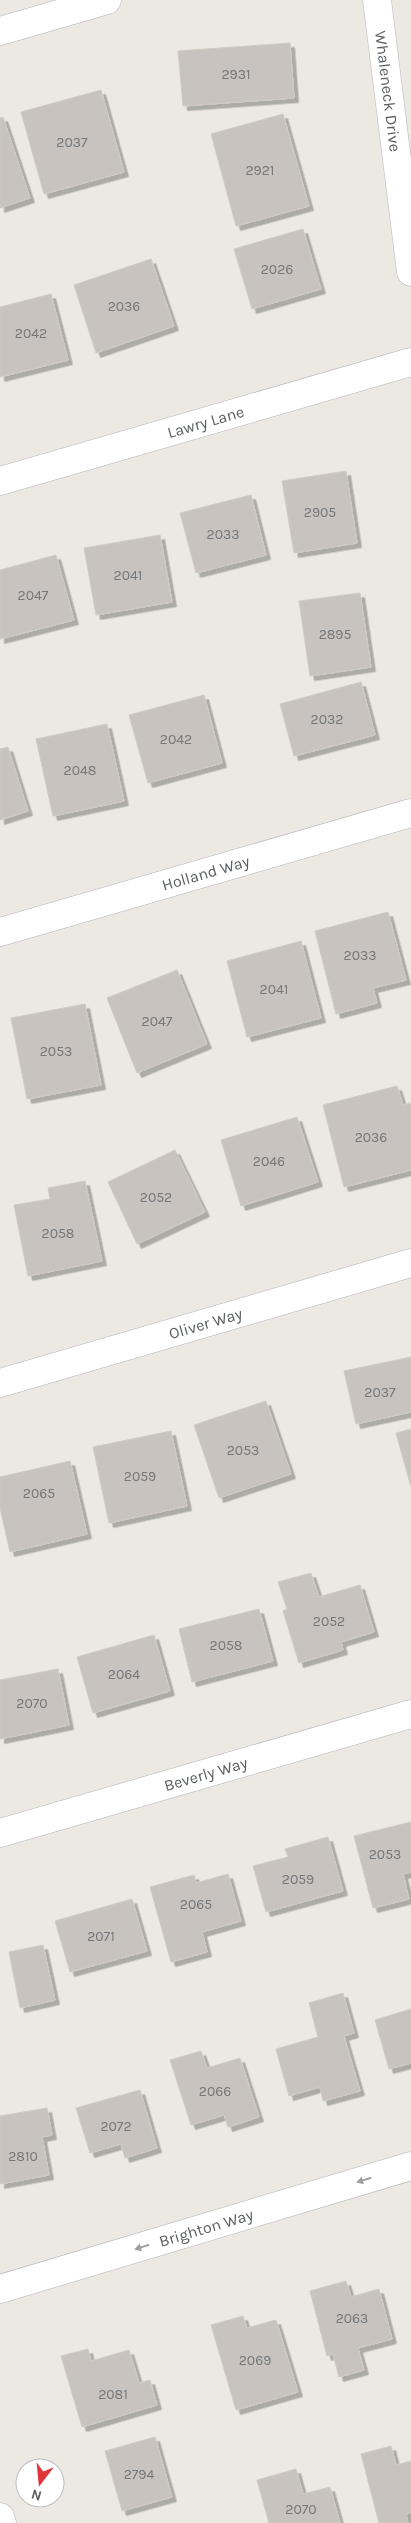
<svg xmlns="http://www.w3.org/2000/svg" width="411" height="2523" viewBox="0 0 411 2523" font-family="Karla,sans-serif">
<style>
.building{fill:#c8c3bf;stroke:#d0cac1;filter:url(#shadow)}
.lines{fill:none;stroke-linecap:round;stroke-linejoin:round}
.minor-casing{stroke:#afb3b7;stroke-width:29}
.minor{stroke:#fff;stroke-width:28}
.oneway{fill:#9c9ea1}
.labels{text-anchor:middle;stroke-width:5;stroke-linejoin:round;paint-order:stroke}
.number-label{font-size:14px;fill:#767779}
.street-label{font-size:16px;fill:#5a5e62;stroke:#fff}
</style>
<defs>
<filter id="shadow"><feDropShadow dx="4.5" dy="4.5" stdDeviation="0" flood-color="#0004"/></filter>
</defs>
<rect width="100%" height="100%" fill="#ece9e2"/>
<g class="building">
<path d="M290 43 294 98 183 106 178 51Z"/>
<path d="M101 90 124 172 44 194 21 112Z"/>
<path d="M283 114 309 206 236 226 211 134Z"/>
<path d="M3 117 30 198 0 208V118Z"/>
<path d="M303 229 321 289 252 309 234 249Z"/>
<path d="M151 259 174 326 96 353 74 285Z"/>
<path d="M51 294 68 360 0 377V307Z"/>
<path d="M346 471 357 543 294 553 282 481Z"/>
<path d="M251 495 266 555 196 573 180 513Z"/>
<path d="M160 535 172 602 96 615 84 548Z"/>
<path d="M56 555 74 620 0 639V570Z"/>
<path d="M360 593 371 667 310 676 299 601Z"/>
<path d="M361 682 375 735 294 756 280 704Z"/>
<path d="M204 695 222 763 148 783 129 715Z"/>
<path d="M107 724 124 801 53 816 36 739Z"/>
<path d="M8 747 28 811 0 820V749Z"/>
<path d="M388 912 406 980 373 988 377 1003 336 1014 315 931Z"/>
<path d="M301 941 321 1018 247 1037 227 961Z"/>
<path d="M177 970 207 1044 137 1073 107 998Z"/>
<path d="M85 1004 101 1085 27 1099 11 1018Z"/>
<path d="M397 1086 403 1105 411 1103V1170L344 1187 323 1105Z"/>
<path d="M297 1117 318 1182 241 1206 221 1140Z"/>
<path d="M175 1150 205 1212 137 1244 108 1182Z"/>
<path d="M85 1181 102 1261 28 1276 14 1205 50 1199 48 1188Z"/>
<path d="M411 1357V1412L356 1424 344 1371Z"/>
<path d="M266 1401 291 1474 219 1498 194 1425Z"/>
<path d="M411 1429V1487L396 1433Z"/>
<path d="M171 1431 187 1506 109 1523 93 1447Z"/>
<path d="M70 1461 87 1534 10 1552 0 1508V1477Z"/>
<path d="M311 1573 319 1597 360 1585 374 1632 341 1642 343 1650 299 1663 283 1611 287 1609 278 1582Z"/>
<path d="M259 1609 273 1661 192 1682 179 1629Z"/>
<path d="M154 1635 170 1691 93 1713 77 1657Z"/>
<path d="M58 1669 69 1725 0 1739V1680Z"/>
<path d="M411 1822V1872L403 1874 409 1899 373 1908 354 1836Z"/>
<path d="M328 1837 343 1891 266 1912 253 1866 288 1857 285 1849Z"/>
<path d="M228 1874 241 1921 202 1932 207 1952 171 1962 150 1887 194 1875 196 1883Z"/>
<path d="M132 1899 147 1951 70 1972 55 1921Z"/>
<path d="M43 1945 55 2000 20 2008 9 1952Z"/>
<path d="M343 1993 354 2033 344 2036 360 2091 323 2101 320 2087 289 2096 276 2049 318 2037 309 2003Z"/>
<path d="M411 2009V2063L389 2069 375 2020Z"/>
<path d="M201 2051 207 2068 240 2058 259 2117 228 2127 224 2115 191 2125 170 2060Z"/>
<path d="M140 2090 157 2148 125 2158 121 2144 90 2153 76 2108Z"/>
<path d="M47 2108 52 2135 42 2137 49 2175 0 2184V2116Z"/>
<path d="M346 2281 351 2297 379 2289 392 2339 358 2348 364 2370 339 2377 333 2354 327 2356 310 2291Z"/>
<path d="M243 2316 247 2328 276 2320 298 2392 236 2410 211 2325Z"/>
<path d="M88 2349 91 2361 129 2350 139 2383 150 2380 157 2405 82 2427 61 2356Z"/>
<path d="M155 2437 172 2497 122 2511 105 2451Z"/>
<path d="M391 2446 396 2465 411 2461V2513L406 2514 408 2523H379L361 2454Z"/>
<path d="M296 2469 303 2494 330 2487 340 2523H269L257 2480Z"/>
</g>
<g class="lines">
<defs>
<g id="minor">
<path id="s1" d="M377 0 411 272"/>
<path d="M0 31 107 0"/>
<path id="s2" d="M0 481 411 362"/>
<path id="s3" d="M0 932 411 813"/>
<path id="s4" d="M0 1383 411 1263"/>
<path id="s5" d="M0 1833 411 1714"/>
<path id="s6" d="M0 2289 411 2166"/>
<path d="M0 2517 2 2523"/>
</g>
</defs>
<use href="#minor" class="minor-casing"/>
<use href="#minor" class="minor"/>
</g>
<defs><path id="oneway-solid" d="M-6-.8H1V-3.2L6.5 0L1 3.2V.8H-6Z" transform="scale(1.25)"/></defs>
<g class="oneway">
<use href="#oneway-solid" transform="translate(364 2180) rotate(163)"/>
<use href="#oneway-solid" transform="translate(142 2247) rotate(163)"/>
</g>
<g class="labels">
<g class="number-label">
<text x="236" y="79">2931</text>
<text x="72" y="147">2037</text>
<text x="260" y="175">2921</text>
<text x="277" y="274">2026</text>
<text x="124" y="311">2036</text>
<text x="31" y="338">2042</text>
<text x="320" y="517">2905</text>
<text x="223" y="539">2033</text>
<text x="128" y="580">2041</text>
<text x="33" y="600">2047</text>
<text x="335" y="639">2895</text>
<text x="327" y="724">2032</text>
<text x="176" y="744">2042</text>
<text x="80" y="775">2048</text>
<text x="360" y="960">2033</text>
<text x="274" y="994">2041</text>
<text x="157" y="1026">2047</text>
<text x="56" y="1056">2053</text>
<text x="371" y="1142">2036</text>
<text x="269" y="1166">2046</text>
<text x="156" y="1202">2052</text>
<text x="58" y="1238">2058</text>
<text x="380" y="1397">2037</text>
<text x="243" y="1455">2053</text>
<text x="140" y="1481">2059</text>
<text x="39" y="1498">2065</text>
<text x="329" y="1626">2052</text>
<text x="226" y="1650">2058</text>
<text x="124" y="1679">2064</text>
<text x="32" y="1708">2070</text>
<text x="385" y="1859">2053</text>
<text x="298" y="1884">2059</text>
<text x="196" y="1909">2065</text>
<text x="101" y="1941">2071</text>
<text x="215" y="2096">2066</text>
<text x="116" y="2131">2072</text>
<text x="23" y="2161">2810</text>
<text x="352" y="2323">2063</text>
<text x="255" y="2365">2069</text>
<text x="113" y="2399">2081</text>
<text x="139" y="2479">2794</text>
<text x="301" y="2514">2070</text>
</g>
<g class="street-label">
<text dy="6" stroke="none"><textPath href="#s1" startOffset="92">Whaleneck Drive</textPath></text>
<text dy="6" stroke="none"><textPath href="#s2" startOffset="214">Lawry Lane</textPath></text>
<text dy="6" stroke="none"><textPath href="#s3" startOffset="214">Holland Way</textPath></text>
<text dy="6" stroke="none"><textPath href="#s4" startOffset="214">Oliver Way</textPath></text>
<text dy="6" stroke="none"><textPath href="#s5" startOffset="214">Beverly Way</textPath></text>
<text dy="6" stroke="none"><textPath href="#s6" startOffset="215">Brighton Way</textPath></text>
</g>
</g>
<g transform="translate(40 2483) rotate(196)"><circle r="24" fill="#ffffff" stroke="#bdbfc0"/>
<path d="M0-4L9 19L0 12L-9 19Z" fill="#de363c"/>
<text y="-8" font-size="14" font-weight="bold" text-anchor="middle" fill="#5a5e62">N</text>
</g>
</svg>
